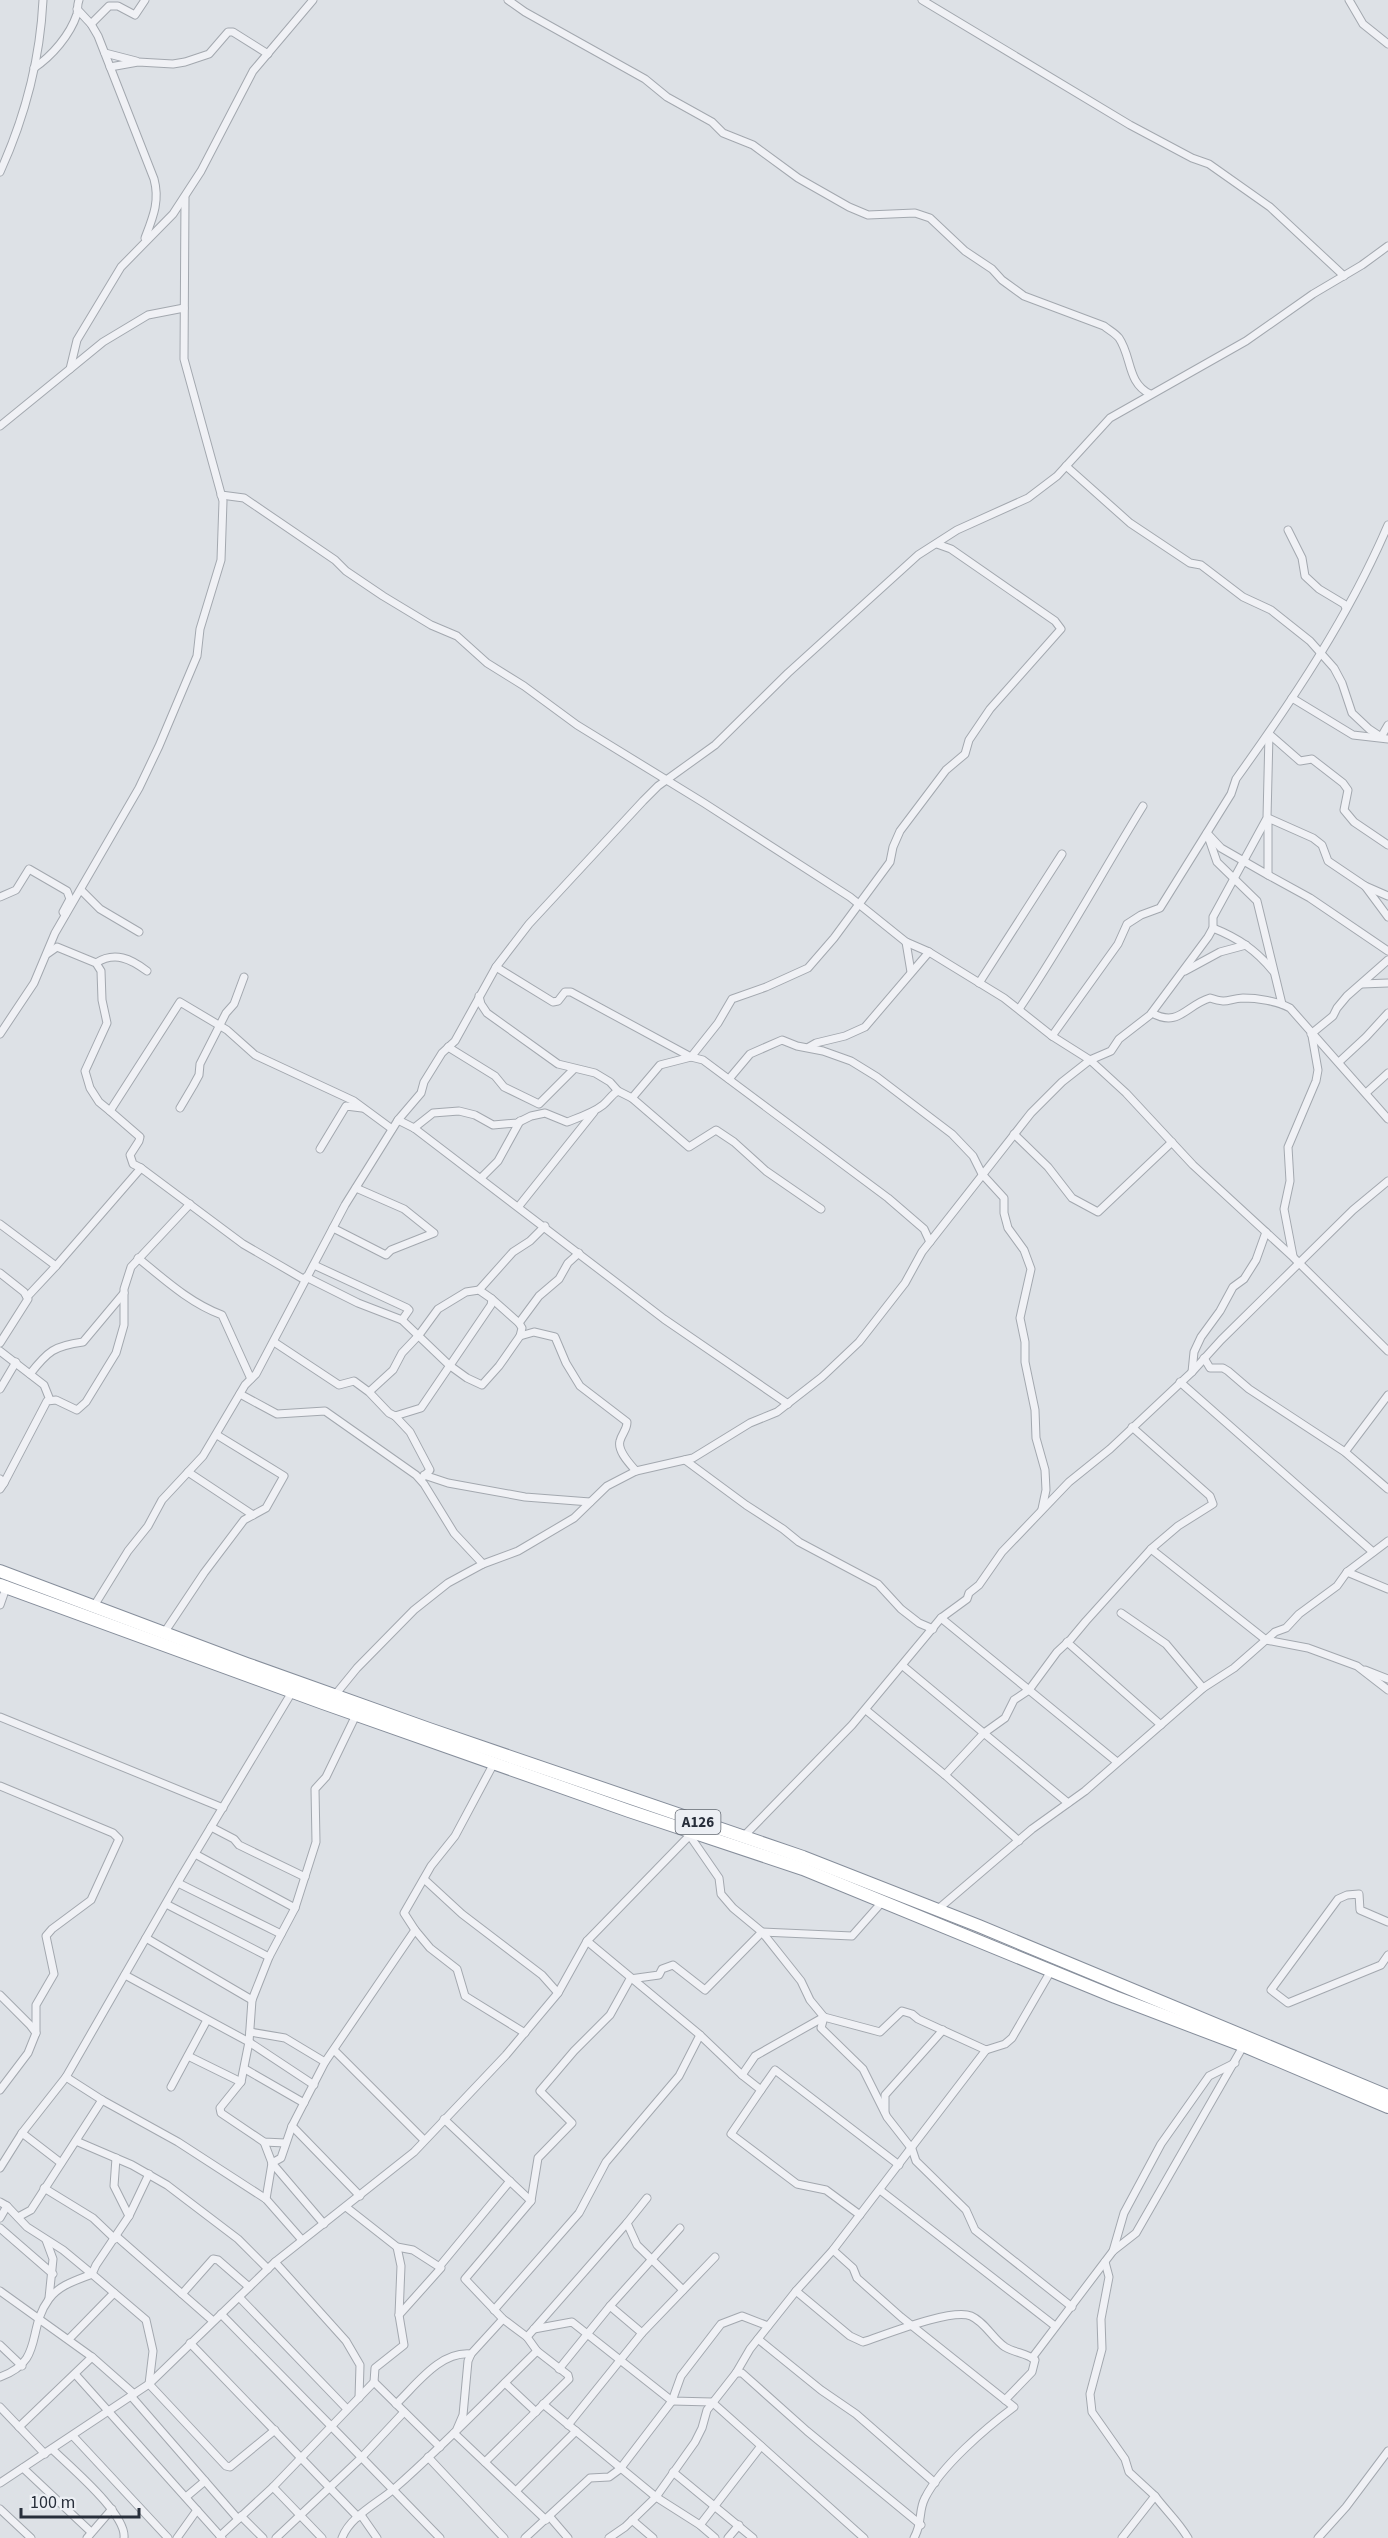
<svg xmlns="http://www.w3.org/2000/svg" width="1388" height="2538" viewBox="0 0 1388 2538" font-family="'Source Sans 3',sans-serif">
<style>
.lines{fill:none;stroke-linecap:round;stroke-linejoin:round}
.minor-casing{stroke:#a3a8af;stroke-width:9}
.trunk-casing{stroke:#868e9b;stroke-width:14}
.minor{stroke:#f0f1f5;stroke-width:7}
.trunk{stroke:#fff;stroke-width:12}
.labels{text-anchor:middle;stroke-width:4.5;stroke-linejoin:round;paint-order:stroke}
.shield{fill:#eceff4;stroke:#636972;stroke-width:1.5}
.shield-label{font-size:15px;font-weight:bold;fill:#282f3b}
</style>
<rect width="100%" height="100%" fill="#dde1e6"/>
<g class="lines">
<defs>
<g id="minor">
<path d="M508 0 525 12 645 79 667 97 712 122 723 133 753 145 798 178 849 207 868 215 915 213 930 218 965 251 992 269 1002 280 1024 296 1104 326C1109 330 1115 333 1119 338 1132 357 1127 383 1150 394"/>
<path d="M922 0 1130 125 1192 158 1209 164 1270 207 1344 276"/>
<path d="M1349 0 1363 24 1388 44"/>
<path d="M77 9 91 24 98 36 154 179C160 201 153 217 145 238"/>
<path d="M91 24 109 6H118L135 15 145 0"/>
<path d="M105 53 136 61"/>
<path d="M110 67 138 62 173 64 185 62 209 54 228 32H233L268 54"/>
<path d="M34 68C52 56 70 35 77 14 78 9 77 5 79 0"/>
<path d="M0 172C25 117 40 60 43 0"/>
<path d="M70 369 103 342 148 315 184 308"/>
<path d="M0 426 70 369 77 340 121 267 173 214 201 171 253 71 313 0"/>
<path d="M1066 466 1130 523 1190 563 1201 565 1243 597 1271 610 1310 641 1334 668 1342 683 1352 713 1369 729 1381 737 1388 725"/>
<path d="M221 495 244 498 335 560 346 571 383 596 431 625 457 636 487 663 524 686 577 725 704 803 850 897 906 942 929 952 1004 998 1052 1036 1090 1060 1126 1093 1193 1165 1293 1257 1388 1351"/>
<path d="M1288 530 1302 558 1305 576 1319 589 1344 604 1346 608"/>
<path d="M1292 698 1353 735 1388 739"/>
<path d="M1269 734 1300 761 1312 759 1343 783 1348 790 1344 810 1354 822 1388 845"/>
<path d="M1207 833 1221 848 1268 875V818L1313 838 1322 845 1328 861 1365 886 1388 896"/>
<path d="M1208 836 1217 862 1257 901 1282 1004"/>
<path d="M1268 875 1310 898 1388 951"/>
<path d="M1365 886 1388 917"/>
<path d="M81 890 100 909 139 932"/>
<path d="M0 897 16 890 29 869 67 891 70 899 63 912 65 915"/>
<path d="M1213 928C1238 938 1256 950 1273 971"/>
<path d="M906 942 911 972"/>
<path d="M47 954 57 947 96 963 101 971 102 1000 107 1023 85 1071 90 1088 99 1102 110 1111 180 1002 227 1030 255 1055 354 1101 392 1129"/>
<path d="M96 963C115 951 131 959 147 971"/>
<path d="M496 967 553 1002 558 1001 565 992H571L691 1057 703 1060 888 1198 924 1229 930 1242"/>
<path d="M1185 971 1220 952 1246 945"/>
<path d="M979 983 1062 854"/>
<path d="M1362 984 1388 983"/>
<path d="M479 996 481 1004 487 1013 558 1064 595 1073 610 1082 618 1091"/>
<path d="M1019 1009C1064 943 1101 874 1143 806"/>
<path d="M1152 1013C1179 1028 1186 1005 1210 998 1228 1004 1227 999 1243 998 1257 998 1277 1001 1290 1008L1388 1119"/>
<path d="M0 1034 34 983 55 933 139 788 159 746 197 656 200 629 221 560 223 501 184 359 185 198"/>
<path d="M1311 1034 1333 1016 1337 1008 1347 996 1388 960"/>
<path d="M1052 1036 1118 944 1127 924 1141 915 1160 908 1231 794 1236 779C1294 698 1349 616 1388 525"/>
<path d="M448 1047 495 1076 504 1087 539 1104 574 1069"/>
<path d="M809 1047 816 1043 845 1036 865 1027 929 952"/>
<path d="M1339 1062 1366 1037 1388 1013"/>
<path d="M729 1079 750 1054 782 1040 797 1046 823 1051 851 1061 877 1077 952 1134 973 1156 982 1174 1004 1198V1213L1008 1228 1024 1250 1031 1269 1020 1318 1025 1342V1362L1035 1410 1036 1438 1045 1470 1046 1490 1042 1509"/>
<path d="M1366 1093 1388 1073"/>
<path d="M632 1098 689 1147 716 1130 734 1142 766 1171 821 1209"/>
<path d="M180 1108 193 1086 199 1075 200 1064 226 1013 234 1004 244 977"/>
<path d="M110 1111 140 1137 139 1141 130 1155 133 1164 141 1168"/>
<path d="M398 1120 414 1128 664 1319 788 1404"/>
<path d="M414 1128 433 1113 459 1111 475 1115 493 1125 517 1123 531 1116 545 1113 567 1122C580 1117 593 1113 603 1105 609 1100 612 1094 618 1091L632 1098 660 1065 691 1057 718 1023 732 999 766 987 808 968 834 938 890 862 893 847 900 831 946 770 965 754 969 740 990 709 1061 629 1055 621 951 549 937 544"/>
<path d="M1014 1134 1048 1167 1072 1198 1098 1212 1172 1142"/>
<path d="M320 1149 346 1106 362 1108"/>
<path d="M481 1178 498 1161 520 1121"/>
<path d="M519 1206 594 1112"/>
<path d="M0 1224 56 1266 27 1297"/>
<path d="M333 1228 386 1255 391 1250 434 1233 404 1209 356 1188"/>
<path d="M1293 1256 1284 1209 1290 1181 1288 1147 1316 1081 1318 1070 1312 1036"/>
<path d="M138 1258C165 1280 190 1303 222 1315L251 1379"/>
<path d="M314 1265 407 1308 409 1310 402 1320"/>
<path d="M56 1266 141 1168 243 1244 305 1280"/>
<path d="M0 1273 24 1292 28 1299 0 1343"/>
<path d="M306 1277 358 1303 402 1320 449 1365 467 1378 482 1385 499 1366 520 1336 534 1332 555 1337 566 1363 580 1386 627 1422C627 1430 622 1433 620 1441 617 1451 630 1464 636 1471"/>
<path d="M479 1290 513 1252 530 1241 545 1226"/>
<path d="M492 1299 519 1323 522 1328 520 1336"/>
<path d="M519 1323 539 1296 559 1279 568 1263 579 1253"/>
<path d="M274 1342 339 1385 354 1381 369 1392 393 1370 402 1353 419 1335 438 1309 466 1292 479 1290 492 1299 491 1305 421 1408 395 1416 389 1413 369 1392"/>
<path d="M0 1351 44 1385 50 1400"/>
<path d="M1204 1358 1210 1368H1223L1228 1371 1249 1389 1345 1452 1388 1489"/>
<path d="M1192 1372 1194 1352 1201 1337 1220 1311 1233 1287 1244 1279 1256 1260 1266 1232"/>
<path d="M30 1374C48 1351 54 1346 83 1342L124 1293"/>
<path d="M1180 1382 1373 1552"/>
<path d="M0 1389 16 1362"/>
<path d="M240 1394 277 1414 325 1411 416 1475 424 1484 454 1533 483 1564"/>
<path d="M395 1416 410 1432 430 1470 423 1477"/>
<path d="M1345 1452 1388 1395"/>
<path d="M685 1460 746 1505 783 1529 799 1542 878 1584 901 1609 919 1623 933 1629"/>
<path d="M188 1472 253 1515"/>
<path d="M424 1475 448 1483 525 1497 590 1502"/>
<path d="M0 1479 4 1483 0 1489"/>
<path d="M4 1483 47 1401 56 1400 77 1410 86 1402 116 1353 124 1325V1289L131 1267 190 1204"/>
<path d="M1151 1549 1266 1640 1308 1648 1357 1666 1388 1690"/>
<path d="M1347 1572 1388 1589"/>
<path d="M0 1605 7 1585"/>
<path d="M94 1606 128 1551 148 1526 162 1500 203 1456 245 1385 256 1374 345 1205 398 1120 421 1093 424 1082 442 1053 455 1041 496 967 529 924 643 801 658 786 715 745 788 673 918 555 957 530 1028 498 1057 476 1110 418 1246 341 1313 294 1362 265 1388 246"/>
<path d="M1121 1613 1166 1644 1203 1688"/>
<path d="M941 1618 1117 1762"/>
<path d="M164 1633 204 1573 244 1520 266 1508 284 1476 217 1435"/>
<path d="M1067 1642 1161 1725"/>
<path d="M903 1666 1068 1803"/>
<path d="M1365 1670 1388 1679"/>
<path d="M335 1695 357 1668 414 1610 448 1583 483 1564 518 1551 574 1518 607 1486 636 1471 693 1458 750 1423 777 1412 822 1377 859 1342 905 1283 922 1252 1031 1113 1062 1082 1090 1060 1111 1051 1119 1039 1150 1015 1208 937 1213 928V917L1267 818 1269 734"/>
<path d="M866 1710 945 1775 1019 1841"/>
<path d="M0 1717 223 1808"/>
<path d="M945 1775 984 1733 1005 1718 1014 1700 1029 1690 1057 1652 1071 1639 1086 1621 1151 1549 1178 1526 1213 1504 1210 1496 1132 1427"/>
<path d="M0 1786 113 1833 119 1839 91 1900 52 1929 46 1936 54 1974 36 2005V2033"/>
<path d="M211 1827 234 1839 239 1845 305 1877"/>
<path d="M690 1836 719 1878 721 1894 733 1908 762 1932 801 1981 810 2000 824 2017 821 2028 863 2069 887 2117 912 2149 916 2161 966 2210 975 2230 1072 2307"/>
<path d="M744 1836 852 1725 941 1618 967 1599 969 1593 979 1585 1002 1552 1069 1482 1110 1449 1192 1372 1221 1340 1353 1210 1388 1181"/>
<path d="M195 1854 295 1908"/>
<path d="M424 1879 462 1914 542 1975 558 1993"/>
<path d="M178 1883 281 1934"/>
<path d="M166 1904 269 1957"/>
<path d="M937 1910 1032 1829 1085 1791 1203 1688 1234 1668 1275 1632 1286 1628 1299 1614 1337 1586 1347 1572 1388 1541"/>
<path d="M1388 1922 1360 1910 1359 1894 1347 1895 1338 1899 1271 1990 1288 2003 1381 1965 1388 1955"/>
<path d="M415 1930 430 1948 457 1969 465 1996 525 2033"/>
<path d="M146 1938 252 2000"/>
<path d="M587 1941 700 2035"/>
<path d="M125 1975 249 2042 314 2085"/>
<path d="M0 1995 30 2025 36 2033 28 2053 0 2090"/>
<path d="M250 2032 285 2038 325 2062"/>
<path d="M334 2050 422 2138"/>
<path d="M188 2056 241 2082"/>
<path d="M245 2069 304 2103"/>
<path d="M742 2075 761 2090 731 2134 797 2184 826 2190 860 2215"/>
<path d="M66 2077 102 2100 178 2142 266 2199 302 2240"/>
<path d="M171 2087 207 2020"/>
<path d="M761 2090 775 2070 899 2165"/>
<path d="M885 2112V2095L943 2030"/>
<path d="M444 2119 531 2201"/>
<path d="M292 2126 360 2196"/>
<path d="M22 2133 61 2163"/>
<path d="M76 2141 132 2165 167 2185 238 2239 268 2269"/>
<path d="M264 2142 272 2163 324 2224"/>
<path d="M285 2143 264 2142 221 2113 220 2108 241 2082 249 2042 252 2000 269 1957 295 1908 316 1842 315 1789 326 1777 356 1715"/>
<path d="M116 2158 114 2186 129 2216"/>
<path d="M272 2163 281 2158 292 2126 325 2062 415 1930 404 1913 431 1866 455 1836 494 1763"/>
<path d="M0 2168 22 2133 66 2077 181 1877 292 1692"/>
<path d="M44 2188 93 2218 115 2239"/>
<path d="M880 2190 1055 2326"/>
<path d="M266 2199 272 2163"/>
<path d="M0 2202 7 2206 27 2227 63 2250 92 2274 146 2320 153 2351 149 2384 226 2466 230 2467 275 2430"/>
<path d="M346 2207 397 2247 413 2250 441 2268 399 2315"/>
<path d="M18 2217 31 2210 102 2100"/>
<path d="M0 2218 7 2206"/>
<path d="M627 2223 637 2245 683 2290"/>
<path d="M0 2228 53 2274"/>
<path d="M116 2236 213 2321"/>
<path d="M46 2240 53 2259 49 2298"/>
<path d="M833 2250 853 2268 857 2278 901 2317 1014 2407C986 2428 941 2466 925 2498 918 2511 923 2522 914 2538"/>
<path d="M1113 2251 1124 2213 1161 2144 1209 2076 1235 2063"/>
<path d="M275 2262 346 2341 360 2365 359 2398"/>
<path d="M1105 2262 1109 2277 1101 2319 1102 2349 1090 2394 1092 2412 1125 2459 1129 2472 1155 2496 1122 2538"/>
<path d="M439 2267 510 2181"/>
<path d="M0 2291 92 2357 134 2394"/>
<path d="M796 2291 850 2336 863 2342C885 2335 951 2308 971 2316 985 2322 993 2339 1005 2347 1015 2353 1027 2353 1035 2360L1032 2372 1005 2400"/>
<path d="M182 2294 213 2259 218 2260 249 2287"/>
<path d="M239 2297 347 2409"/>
<path d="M610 2306 642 2333"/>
<path d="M494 2310 579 2213 606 2162 679 2076 700 2035 742 2075 755 2056 824 2017 880 2032 902 2011 912 2014 918 2019 986 2050 1005 2044 1012 2038 1052 1969"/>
<path d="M221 2314 331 2426"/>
<path d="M534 2329 572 2322 672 2401 712 2402 864 2538"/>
<path d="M527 2337 627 2223 647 2198"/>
<path d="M69 2339 114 2293"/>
<path d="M758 2339 821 2390 856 2414 935 2483"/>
<path d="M190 2343 358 2517"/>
<path d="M0 2345 22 2366"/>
<path d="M1032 2358 1113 2251 1136 2233 1245 2043"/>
<path d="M559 2369 610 2306 680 2228"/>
<path d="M736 2373H742L807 2431 921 2525"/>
<path d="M75 2374 222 2538"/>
<path d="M0 2377C45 2361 26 2330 49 2299 59 2285 77 2280 92 2274L96 2265 129 2216 149 2174"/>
<path d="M374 2382 440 2447"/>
<path d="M505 2383 536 2412"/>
<path d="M131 2396 238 2519"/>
<path d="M396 2404C417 2384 440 2351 471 2354"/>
<path d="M543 2404 656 2497 700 2525 715 2538"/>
<path d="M0 2407 45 2454"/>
<path d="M568 2425 642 2333 715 2257"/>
<path d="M331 2426 440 2538"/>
<path d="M19 2427 92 2357"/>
<path d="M457 2429 463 2415 468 2361 471 2354 503 2319"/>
<path d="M454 2433 546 2520"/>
<path d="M73 2436 168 2538"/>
<path d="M52 2449C69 2466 127 2514 124 2538"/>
<path d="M428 2457 504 2538"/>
<path d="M485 2462 569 2379 568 2375 537 2351 527 2337 503 2319 465 2279 531 2201 538 2158 572 2123 540 2091 574 2051 610 2015 630 1979 659 1975 662 1969 673 1965 705 1990 762 1932 852 1936 883 1901"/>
<path d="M23 2468 91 2532"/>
<path d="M673 2472 753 2538"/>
<path d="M0 2483 149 2384 275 2262 414 2152 506 2055 558 1993 587 1941 693 1832"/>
<path d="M273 2487 322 2538"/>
<path d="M516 2491 576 2431"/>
<path d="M1155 2496C1167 2512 1178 2521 1188 2538"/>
<path d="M186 2497 205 2481"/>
<path d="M0 2509 31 2538"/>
<path d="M361 2515 377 2538"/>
<path d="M241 2516 263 2538"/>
<path d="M550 2517 568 2538"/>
<path d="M632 2520 653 2538"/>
<path d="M700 2525 761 2446"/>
<path d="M220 2536 273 2487 374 2382 375 2368 404 2345 399 2315 401 2266 397 2247"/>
<path d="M87 2538 112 2509"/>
<path d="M177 2538 197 2510"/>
<path d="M276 2538 361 2458 404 2412"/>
<path d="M342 2538C350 2516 378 2503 395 2488 444 2445 490 2397 537 2351"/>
<path d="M525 2538 590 2478 609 2477 620 2469 672 2401 681 2376 721 2324 742 2316 768 2326"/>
<path d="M609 2538 625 2527 656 2497 695 2442 702 2428 707 2410 736 2373 750 2349 796 2291 833 2250 986 2050"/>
<path d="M728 2538 739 2525"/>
<path d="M1318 2538 1346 2507 1388 2451"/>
</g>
<g id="trunk">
<path d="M0 1571 247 1664 429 1729 803 1857 979 1926 1388 2096"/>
<path d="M0 1585 323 1703 629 1811 803 1869 1115 1997 1244 2046 1388 2107"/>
</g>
</defs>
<use href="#minor" class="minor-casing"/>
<use href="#trunk" class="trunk-casing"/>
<use href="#minor" class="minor"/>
<use href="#trunk" class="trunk"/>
</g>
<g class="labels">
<rect class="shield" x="675.5" y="1810" width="45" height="24" rx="4.5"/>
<g class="shield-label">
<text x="698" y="1827">A126</text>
</g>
</g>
<path d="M21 2508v9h118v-9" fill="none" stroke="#282f3b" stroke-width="3"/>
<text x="30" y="2508" font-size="18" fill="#282f3b" stroke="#eceff4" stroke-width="4.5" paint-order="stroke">100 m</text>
</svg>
